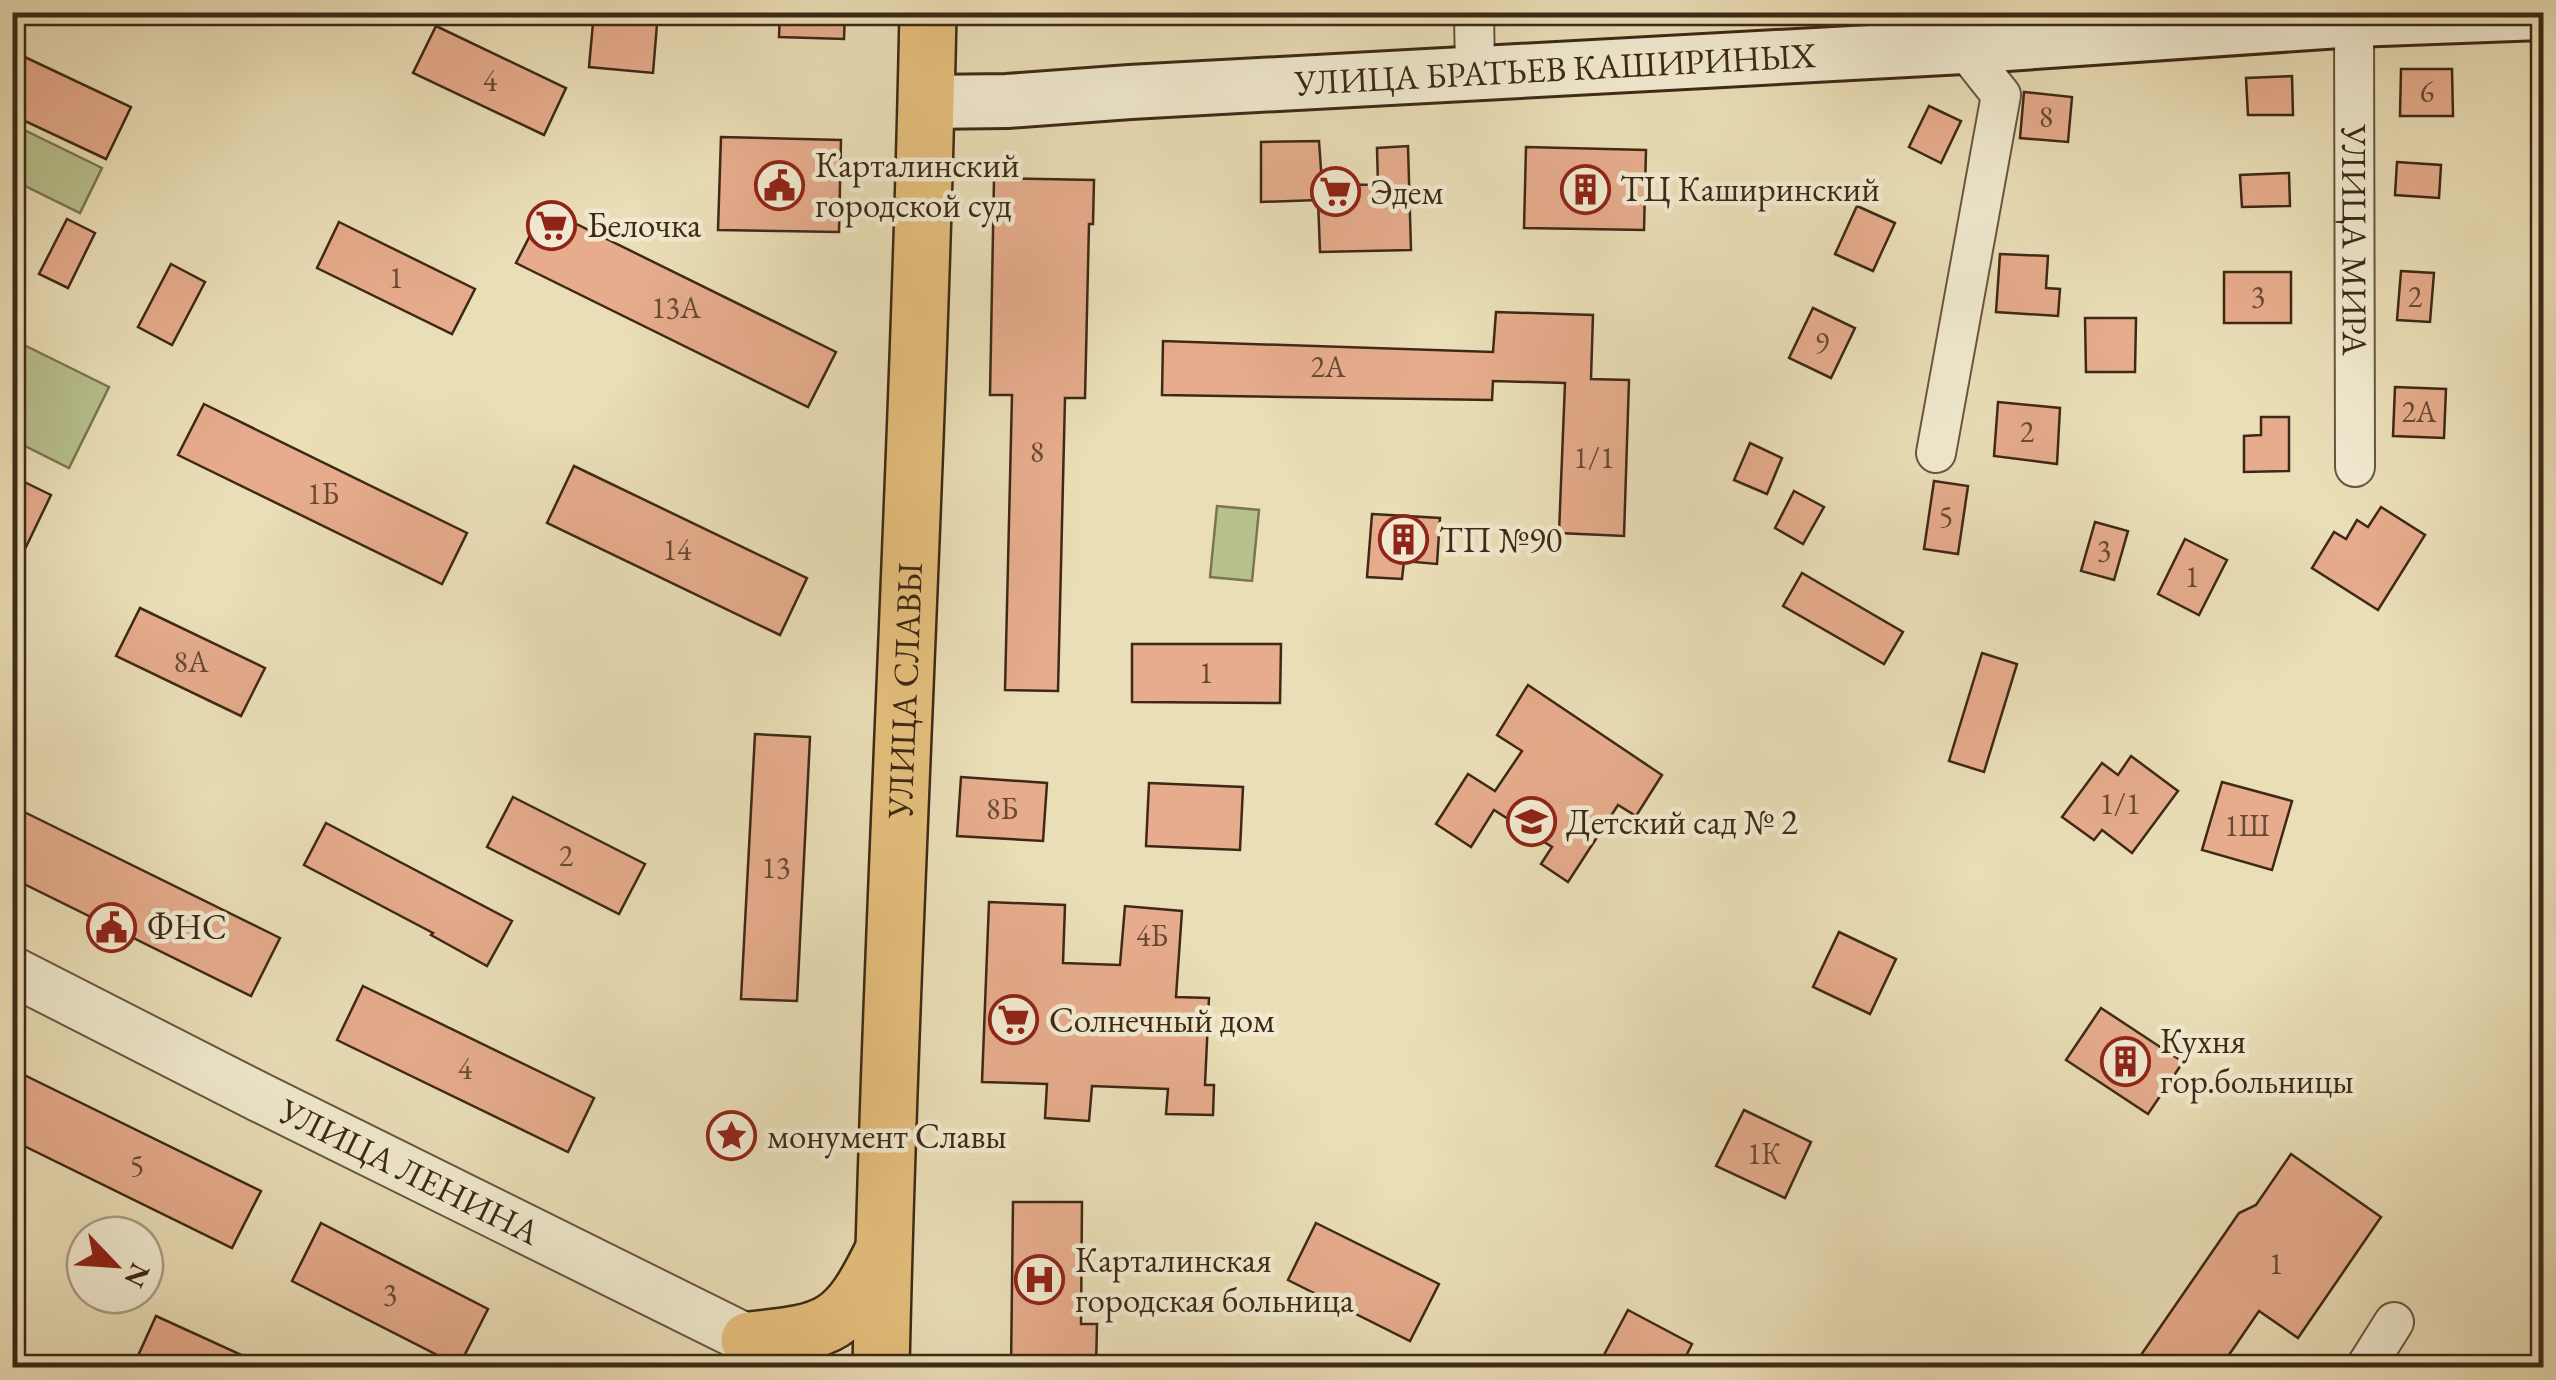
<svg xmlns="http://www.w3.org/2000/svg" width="2556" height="1380" viewBox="0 0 2556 1380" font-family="'EB Garamond',serif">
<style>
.green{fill:#b7c18e;stroke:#7a7552;stroke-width:2.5}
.building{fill:#e6ac8d;stroke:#3e2916;stroke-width:2.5}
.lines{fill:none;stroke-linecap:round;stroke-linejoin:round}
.minor-casing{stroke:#69563e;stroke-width:42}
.tertiary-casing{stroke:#69563e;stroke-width:52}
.secondary-casing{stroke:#3e2916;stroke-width:58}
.primary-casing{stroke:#3e2916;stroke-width:60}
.minor{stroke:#f1ead0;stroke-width:38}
.tertiary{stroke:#f1ead0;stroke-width:48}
.secondary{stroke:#f1ead0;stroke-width:52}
.primary{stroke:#e5bf7c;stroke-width:55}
.labels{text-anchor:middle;stroke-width:9;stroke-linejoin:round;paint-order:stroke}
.number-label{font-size:30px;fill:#684a34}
.street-label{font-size:35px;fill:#3e2916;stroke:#f1ead0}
.poi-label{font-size:35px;fill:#3e2916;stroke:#f1ead0;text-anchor:start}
</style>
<rect width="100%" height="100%" fill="#eadeb7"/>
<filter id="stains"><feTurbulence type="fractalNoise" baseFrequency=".002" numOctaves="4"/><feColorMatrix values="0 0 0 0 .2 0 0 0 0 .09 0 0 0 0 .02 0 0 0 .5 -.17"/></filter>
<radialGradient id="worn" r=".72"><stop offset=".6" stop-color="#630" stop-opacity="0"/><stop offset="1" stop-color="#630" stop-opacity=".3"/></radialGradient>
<g class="green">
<path d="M12 124 102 168 80 213 13 180Z"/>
<path d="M12 339 109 387 69 468 13 440Z"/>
<path d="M1217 506 1259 510 1252 581 1210 577Z"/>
</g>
<g class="building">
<path d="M594 12H658L653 73 589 67Z"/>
<path d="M780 12H845L844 39 779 37Z"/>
<path d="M436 26 566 88 544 135 413 73Z"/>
<path d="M12 51 131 107 106 159 12 115Z"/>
<path d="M2401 69H2452L2453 116H2400Z"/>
<path d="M2292 76 2293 115H2248L2246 78Z"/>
<path d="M2024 92 2072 97 2068 142 2020 138Z"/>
<path d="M1929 106 1961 121 1941 163 1909 147Z"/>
<path d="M721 137 841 140 839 232 718 230Z"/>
<path d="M1319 141 1322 184 1378 185 1377 148 1408 146 1411 250 1320 252 1318 200 1261 202V142Z"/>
<path d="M1526 147 1646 150 1644 230 1524 228Z"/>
<path d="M2397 162 2441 165 2439 198 2395 195Z"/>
<path d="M2289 173 2290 206 2242 207 2240 175Z"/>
<path d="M994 178 1094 180 1093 224H1089L1085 398H1065L1058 691 1005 690 1012 395H990Z"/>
<path d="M1857 206 1895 223 1873 271 1835 254Z"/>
<path d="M544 208 836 352 808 407 516 263Z"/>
<path d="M67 219 95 233 68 288 39 274Z"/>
<path d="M339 222 475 289 452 334 317 268Z"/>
<path d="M2000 254 2048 256 2046 288 2060 289 2058 316 1996 312Z"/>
<path d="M171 264 205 282 172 345 138 327Z"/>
<path d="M2401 271 2434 273 2430 322 2397 320Z"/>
<rect x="2224" y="272" width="67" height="51"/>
<path d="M1813 308 1855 328 1831 378 1789 358Z"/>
<path d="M1496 312 1593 315 1591 379 1629 380 1624 536 1559 533 1565 383 1493 381 1492 400 1162 395 1163 341 1493 352Z"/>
<path d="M2085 318H2136L2135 372H2086Z"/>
<path d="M2395 387 2446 389 2444 438 2393 436Z"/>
<path d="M1998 402 2060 408 2057 464 1994 456Z"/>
<path d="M204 404 467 533 442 584 178 455Z"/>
<path d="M2261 417H2289V471L2244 472V436L2261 435Z"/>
<path d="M1750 443 1782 458 1767 494 1734 480Z"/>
<path d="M574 466 807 578 780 635 547 523Z"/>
<path d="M12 476 51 495 12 576Z"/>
<path d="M1934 481 1968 486 1958 554 1924 549Z"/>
<path d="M1794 491 1824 507 1803 544 1775 528Z"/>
<path d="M2381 507 2425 535 2378 610 2312 568 2334 532 2346 539 2357 520 2368 527Z"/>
<path d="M1372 514 1440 518 1437 564 1404 561 1402 579 1367 577Z"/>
<path d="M2095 522 2128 531 2114 580 2081 571Z"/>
<path d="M2185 539 2227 560 2199 615 2158 594Z"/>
<path d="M1802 573 1903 632 1884 664 1783 606Z"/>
<path d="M140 608 265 668 241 716 116 656Z"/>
<path d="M1132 644H1281L1280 703 1132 702Z"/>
<path d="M1982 653 2017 664 1984 772 1949 761Z"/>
<path d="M1528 685 1662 775 1636 816 1618 805 1568 882 1541 864 1552 847 1494 810 1471 847 1436 824 1468 774 1495 791 1522 751 1497 735Z"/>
<path d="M755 734 810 737 797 1001 741 999Z"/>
<path d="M2131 756 2178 791 2132 853 2102 830 2094 840 2062 817 2102 763 2118 775Z"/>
<path d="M961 777 1047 783 1043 841 957 836Z"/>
<path d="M2222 782 2292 801 2272 870 2202 850Z"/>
<path d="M1149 783 1243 787 1240 850 1146 846Z"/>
<path d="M513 797 645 864 619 914 487 847Z"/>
<path d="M12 806 280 938 251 996 12 878Z"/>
<path d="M326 823 512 921 487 966 431 935 433 933 304 865Z"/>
<path d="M989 902 1065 905 1063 963 1120 965 1125 906 1182 911 1176 997 1209 998 1205 1085H1214L1213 1115 1166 1114 1168 1089 1092 1086 1089 1121 1045 1118 1047 1084 982 1082Z"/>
<path d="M1839 932 1896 959 1870 1014 1813 987Z"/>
<path d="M363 986 594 1098 568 1152 337 1040Z"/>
<path d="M2101 1008 2183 1062 2148 1114 2066 1060Z"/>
<path d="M12 1069 261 1191 232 1248 12 1140Z"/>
<path d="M1744 1110 1811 1142 1785 1198 1716 1166Z"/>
<path d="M2291 1154 2381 1217 2298 1338 2259 1311 2220 1368H2132L2239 1213 2256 1205Z"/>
<path d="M1013 1202H1082L1081 1324H1097L1096 1368H1011Z"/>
<path d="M321 1223 488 1309 459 1366 292 1281Z"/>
<path d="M1316 1223 1439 1284 1410 1341 1288 1280Z"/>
<path d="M1628 1310 1692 1344 1680 1368H1597Z"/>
<path d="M156 1316 270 1368H157L137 1358Z"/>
</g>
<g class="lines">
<defs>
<g id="minor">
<path d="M1474 12 1475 73"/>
<path id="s1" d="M2354 12 2355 467"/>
<path d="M1936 453 2001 95 1963 47 1962 12"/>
<path d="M2365 1368 2394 1322"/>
</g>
<g id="tertiary">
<path id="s2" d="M12 971 261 1098 806 1368"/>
</g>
<g id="secondary">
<path id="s3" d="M926 102 1007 101 1130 92 1963 47 2354 20 2544 13"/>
</g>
<g id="primary">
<path d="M749 1340C831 1332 846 1327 883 1251"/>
<path id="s4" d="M881 1368C891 916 919 464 928 12"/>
</g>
</defs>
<use href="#minor" class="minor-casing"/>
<use href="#tertiary" class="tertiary-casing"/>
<use href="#secondary" class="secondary-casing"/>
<use href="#primary" class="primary-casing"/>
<use href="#minor" class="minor"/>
<use href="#tertiary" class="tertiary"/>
<use href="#secondary" class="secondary"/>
<use href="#primary" class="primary"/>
</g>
<defs>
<symbol id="civic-ring" viewBox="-11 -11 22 22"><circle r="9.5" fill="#f1ead0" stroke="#8f2418" stroke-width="1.5"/><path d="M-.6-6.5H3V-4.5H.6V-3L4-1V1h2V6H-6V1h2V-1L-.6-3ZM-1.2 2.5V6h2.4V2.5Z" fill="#8f2418"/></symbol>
<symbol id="building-ring" viewBox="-11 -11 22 22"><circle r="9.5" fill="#f1ead0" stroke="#8f2418" stroke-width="1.5"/><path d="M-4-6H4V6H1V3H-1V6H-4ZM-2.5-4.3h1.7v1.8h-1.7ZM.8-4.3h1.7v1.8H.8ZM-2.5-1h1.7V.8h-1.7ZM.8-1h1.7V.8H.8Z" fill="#8f2418"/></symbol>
<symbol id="supermarket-ring" viewBox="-11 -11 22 22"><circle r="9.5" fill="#f1ead0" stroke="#8f2418" stroke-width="1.5"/><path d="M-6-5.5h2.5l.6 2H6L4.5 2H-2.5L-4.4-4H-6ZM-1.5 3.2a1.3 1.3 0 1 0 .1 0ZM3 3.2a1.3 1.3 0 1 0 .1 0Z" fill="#8f2418"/></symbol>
<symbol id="school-ring" viewBox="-11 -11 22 22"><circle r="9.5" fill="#f1ead0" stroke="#8f2418" stroke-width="1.5"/><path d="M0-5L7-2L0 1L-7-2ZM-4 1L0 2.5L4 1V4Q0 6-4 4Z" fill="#8f2418"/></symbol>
<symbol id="sight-ring" viewBox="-11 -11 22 22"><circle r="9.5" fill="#f1ead0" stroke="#8f2418" stroke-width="1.5"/><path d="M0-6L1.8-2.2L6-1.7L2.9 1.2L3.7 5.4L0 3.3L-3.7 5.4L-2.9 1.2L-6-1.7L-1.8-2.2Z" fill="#8f2418"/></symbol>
<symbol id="hospital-ring" viewBox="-11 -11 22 22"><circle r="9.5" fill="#f1ead0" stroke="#8f2418" stroke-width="1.5"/><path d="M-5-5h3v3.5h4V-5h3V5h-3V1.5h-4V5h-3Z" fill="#8f2418"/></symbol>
</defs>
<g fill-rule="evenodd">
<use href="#civic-ring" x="752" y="158" width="55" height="55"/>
<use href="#building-ring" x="1558" y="162" width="55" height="55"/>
<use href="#supermarket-ring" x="1308" y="164" width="55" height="55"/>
<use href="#supermarket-ring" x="524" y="198" width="55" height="55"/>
<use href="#building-ring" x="1376" y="512" width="55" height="55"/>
<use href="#school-ring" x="1504" y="794" width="55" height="55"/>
<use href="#civic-ring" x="84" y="900" width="55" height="55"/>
<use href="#supermarket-ring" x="986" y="992" width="55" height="55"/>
<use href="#building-ring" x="2098" y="1034" width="55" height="55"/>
<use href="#sight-ring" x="704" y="1108" width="55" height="55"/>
<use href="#hospital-ring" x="1012" y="1252" width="55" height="55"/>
</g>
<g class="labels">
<g class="number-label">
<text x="490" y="91">4</text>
<text x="2427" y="102">6</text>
<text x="2046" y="127">8</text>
<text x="396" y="288">1</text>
<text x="2258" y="307">3</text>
<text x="2415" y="307">2</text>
<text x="676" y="318">13А</text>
<text x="1822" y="353">9</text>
<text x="1328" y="377">2А</text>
<text x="2419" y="422">2А</text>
<text x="2027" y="442">2</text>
<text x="1037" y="462">8</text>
<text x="1594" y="468">1/1</text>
<text x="323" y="504">1Б</text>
<text x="1946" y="527">5</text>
<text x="677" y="560">14</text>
<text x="2104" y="561">3</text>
<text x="2192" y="587">1</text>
<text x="191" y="672">8А</text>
<text x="1206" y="683">1</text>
<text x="2120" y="814">1/1</text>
<text x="1002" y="819">8Б</text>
<text x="2247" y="836">1Ш</text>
<text x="566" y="866">2</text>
<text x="776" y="878">13</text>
<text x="1152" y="946">4Б</text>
<text x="465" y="1079">4</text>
<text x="1764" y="1164">1К</text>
<text x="137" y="1176">5</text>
<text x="2276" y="1274">1</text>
<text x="390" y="1305">3</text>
</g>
<g class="street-label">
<text dy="12" stroke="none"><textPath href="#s3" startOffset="630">УЛИЦА БРАТЬЕВ КАШИРИНЫХ</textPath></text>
<text dy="12" stroke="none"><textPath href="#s1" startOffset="228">УЛИЦА МИРА</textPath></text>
<text dy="12" stroke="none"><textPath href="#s4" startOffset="678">УЛИЦА СЛАВЫ</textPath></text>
<text dy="12" stroke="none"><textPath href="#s2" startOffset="445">УЛИЦА ЛЕНИНА</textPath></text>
</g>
<g class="poi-label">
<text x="815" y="177">Карталинский<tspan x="815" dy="40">городской суд</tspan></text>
<text x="1620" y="201">ТЦ Каширинский</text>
<text x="1370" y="204">Эдем</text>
<text x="587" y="237">Белочка</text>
<text x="1439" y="552">ТП №90</text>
<text x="1566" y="834">Детский сад № 2</text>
<text x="147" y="939">ФНС</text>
<text x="1049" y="1032">Солнечный дом</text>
<text x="2160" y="1053">Кухня<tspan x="2160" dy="40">гор.больницы</tspan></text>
<text x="767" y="1148">монумент Славы</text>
<text x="1075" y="1272">Карталинская<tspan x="1075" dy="40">городская больница</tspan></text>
</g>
</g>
<rect width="2556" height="1380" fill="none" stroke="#eadeb7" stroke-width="50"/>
<rect x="15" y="15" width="2526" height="1350" fill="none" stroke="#3e2916" stroke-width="5"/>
<rect x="25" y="25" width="2506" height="1330" fill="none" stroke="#3e2916" stroke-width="2.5"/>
<g transform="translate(115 1265) rotate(115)"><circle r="48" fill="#f1ead0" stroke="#a99d86" stroke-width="2.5"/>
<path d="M0-8L18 38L0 25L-18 38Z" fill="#8f2418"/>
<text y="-15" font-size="28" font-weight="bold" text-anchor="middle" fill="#3e2916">N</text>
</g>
<rect width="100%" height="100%" filter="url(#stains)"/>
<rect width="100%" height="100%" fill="url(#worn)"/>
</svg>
